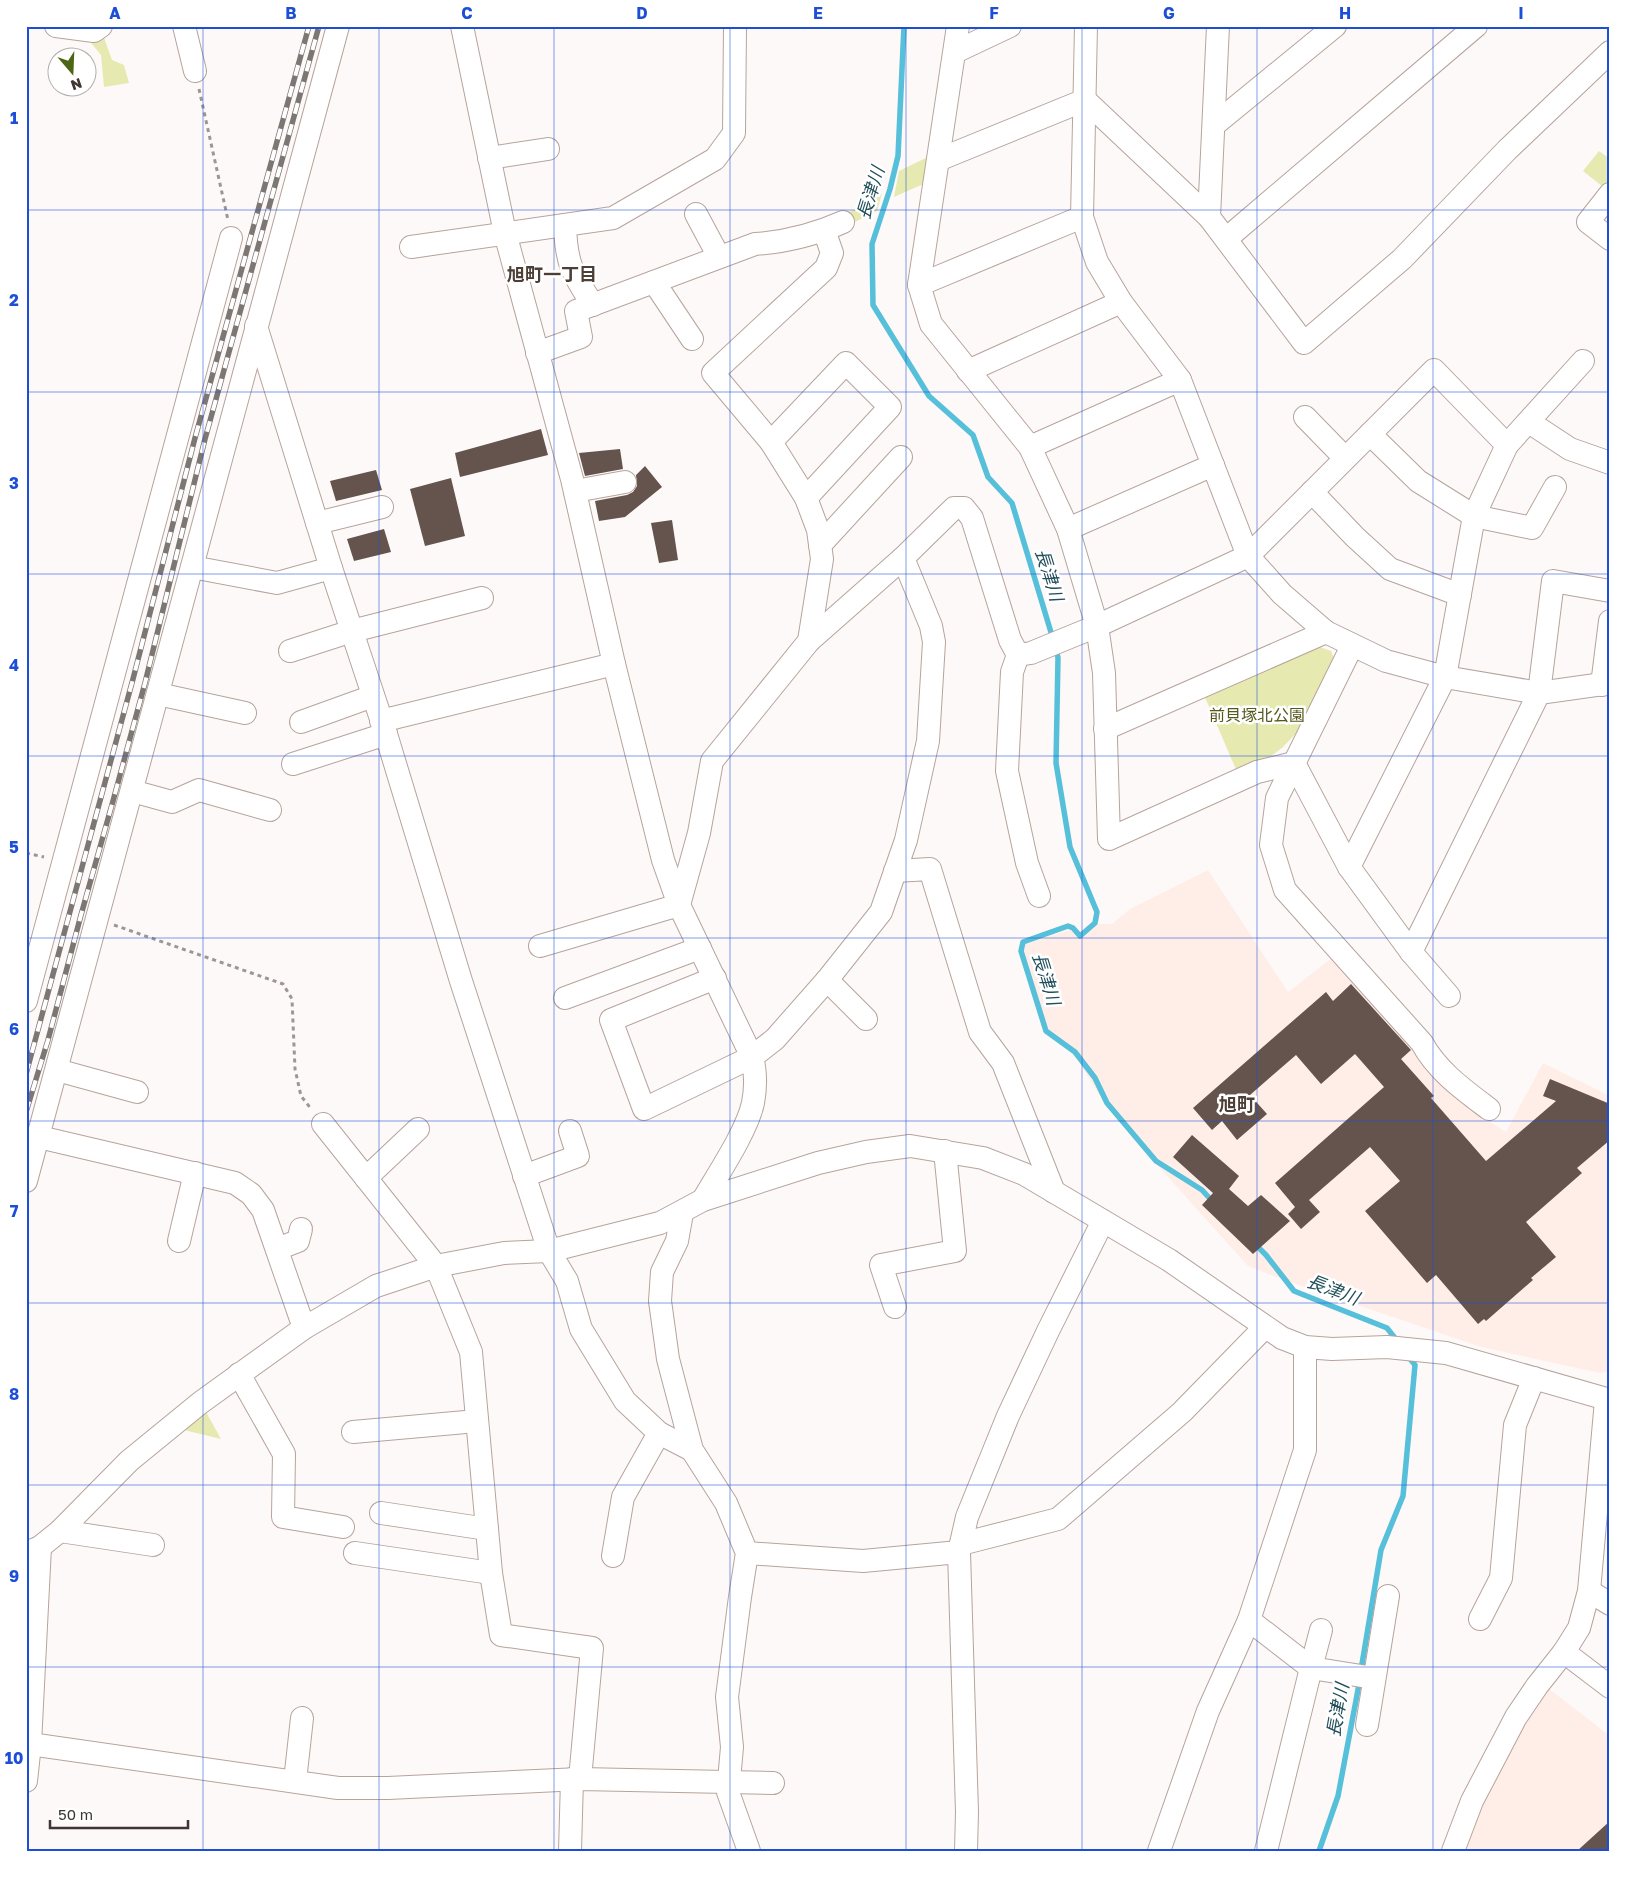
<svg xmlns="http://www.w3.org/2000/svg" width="1636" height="1877" viewBox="0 0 1636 1877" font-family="'Golos Text','Noto Sans JP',sans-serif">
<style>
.built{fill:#ffeee7}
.green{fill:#e6eab0}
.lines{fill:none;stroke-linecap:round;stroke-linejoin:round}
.stream{stroke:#56bfd9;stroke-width:5.5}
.building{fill:#64544d}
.minor-casing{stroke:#b6a49b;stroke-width:24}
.path{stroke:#9c9694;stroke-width:3;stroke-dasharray:4 4;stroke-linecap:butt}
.minor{stroke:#fff;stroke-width:22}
.rail-casing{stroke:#7d7774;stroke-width:5.5}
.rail{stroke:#fff;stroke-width:4;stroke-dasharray:11;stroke-linecap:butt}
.grid{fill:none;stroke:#1d4ed8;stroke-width:1;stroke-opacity:0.55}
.labels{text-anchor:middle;stroke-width:5;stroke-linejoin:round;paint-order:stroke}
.park-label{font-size:16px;fill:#55571c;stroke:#fff}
.water-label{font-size:18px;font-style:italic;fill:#214f5a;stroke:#fff}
.neighbourhood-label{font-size:18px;font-weight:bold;fill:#4d3e36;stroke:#fff}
.neatline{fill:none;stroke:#1d4ed8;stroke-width:2}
.grid-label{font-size:16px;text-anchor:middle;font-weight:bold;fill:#1d4ed8}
</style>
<rect width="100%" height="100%" fill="#fdf9f8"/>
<g class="built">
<path d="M1208 870 1288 992 1337 954 1470 1109 1506 1132 1543 1063 1610 1096V1371L1600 1373 1481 1347 1287 1281 1248 1266 1132 1137 1098 1093 1073 1052 1042 1029 1045 1021 1023 951 1025 944 1067 931 1071 930 1080 938 1097 924H1112L1130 909Z"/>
<path d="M1548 1688 1610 1736V1851H1458L1519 1721Z"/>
</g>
<g class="green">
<path d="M103 35 112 60 124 65 129 83 104 87 101 55 88 39 97 41Z"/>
<path d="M1599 151 1610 159V186L1607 190 1583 171Z"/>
<path d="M932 155 928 188 921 185 894 197 899 171Z"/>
<path d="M882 193 877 211 851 224 847 213 871 201Z"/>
<path d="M1317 646 1331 651 1334 658 1301 728 1283 747 1261 764 1238 774 1204 695Z"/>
<path d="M206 1412 221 1439 184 1430Z"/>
</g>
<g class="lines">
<g class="stream">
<path d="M904 26 898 156 890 189 872 244 873 305 929 396 973 435 988 477 1012 503 1053 639"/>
<path d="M1056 648 1058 658 1056 763 1070 847 1097 912 1095 923 1080 936 1073 928 1068 926 1023 942 1021 951 1046 1031 1075 1052 1095 1078 1107 1103 1156 1161 1202 1190 1214 1203"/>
<path d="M1254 1243 1266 1255 1294 1291 1387 1328 1398 1342"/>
<path d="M1361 1670 1381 1550 1403 1496 1415 1365 1408 1356"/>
<path d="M1319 1851 1338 1796 1360 1679"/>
</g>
</g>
<g class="building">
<path d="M541 429 548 455 460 477 455 453Z"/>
<path d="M620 449 623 469 585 476 579 453Z"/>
<path d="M645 466 662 487 625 517 599 521 595 501 627 495 633 492 637 486 636 475Z"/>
<path d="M376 470 382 490 336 501 330 481Z"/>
<path d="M451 478 465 536 425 546 410 489Z"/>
<path d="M672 520 678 560 659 563 651 523Z"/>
<path d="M384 529 391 552 354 561 347 539Z"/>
<path d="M1351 984 1411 1050 1401 1059 1434 1096 1431 1098 1486 1161 1556 1101 1543 1096 1550 1079 1610 1104V1140L1577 1168 1582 1173 1526 1222 1556 1257 1531 1278 1533 1280 1486 1321 1484 1319 1478 1324 1436 1275 1427 1283 1365 1211 1400 1181 1370 1147 1309 1200 1320 1212 1301 1229 1288 1214 1295 1207 1275 1183 1384 1087 1355 1054 1321 1084 1296 1055 1250 1095 1267 1114 1237 1140 1222 1121 1212 1130 1193 1108 1326 992 1333 1001Z"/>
<path d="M1192 1135 1239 1176 1229 1189 1248 1206 1261 1195 1290 1221 1253 1254 1202 1205 1213 1193 1173 1157Z"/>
<path d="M1610 1821V1851H1577Z"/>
</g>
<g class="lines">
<defs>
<g id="minor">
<path d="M56 26 94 31 101 26"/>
<path d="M184 26 195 71"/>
<path d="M462 26 505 233 572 479 614 664 663 860 679 905 752 1057C756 1072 756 1087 753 1103 747 1131 718 1174 703 1200"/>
<path d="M958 26 919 285 931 324 1030 447 1068 529 1097 626 1104 673 1109 839 1257 772 1294 763 1349 867 1411 952 1449 996"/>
<path d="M1086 26 1082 217 1097 262 1121 302 1180 380 1248 556 1282 594 1326 632 1386 661 1445 677 1539 693 1610 683"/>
<path d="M1218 26 1209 217 1304 343 1402 259 1507 150 1610 52"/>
<path d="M955 52 1010 26"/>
<path d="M1214 125 1335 26"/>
<path d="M489 158 548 149"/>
<path d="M938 160 1085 100 1209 217"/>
<path d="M1610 194 1588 222 1610 239"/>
<path d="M696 214 719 257"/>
<path d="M565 225C566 263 572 273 593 305"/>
<path d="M1226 239 1476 26"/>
<path d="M411 247 613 218 715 159 734 133 735 26"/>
<path d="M654 282 692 339"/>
<path d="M919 285 1082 217"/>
<path d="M256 326 331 568 386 734 461 981 549 1251 567 1281 581 1329 625 1401 659 1433 692 1450"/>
<path d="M537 353 581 337 576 311 755 244C785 242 814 235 843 222"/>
<path d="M968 371 1121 302"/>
<path d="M1305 417 1345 458"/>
<path d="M1529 422 1570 449 1610 463"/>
<path d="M1370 434 1418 481 1474 516 1532 528 1555 487"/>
<path d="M771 442 846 363 890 407 806 498"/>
<path d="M1030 447 1180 380"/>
<path d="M575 491 625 482"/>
<path d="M1312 492 1355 537 1390 569 1460 595"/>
<path d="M317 523 382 507"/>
<path d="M1068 529 1213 465"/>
<path d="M820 545 901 457"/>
<path d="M192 567 277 583 331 568"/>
<path d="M809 641 822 559 818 530 806 498 771 442 713 373 826 268 832 253 824 230"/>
<path d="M1352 646 1277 798 1271 845 1285 890 1422 1043C1437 1071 1464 1090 1489 1109"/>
<path d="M290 651 352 631 482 598"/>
<path d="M1018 655 1012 672 1007 771 1027 863 1039 896"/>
<path d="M1602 685 1610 621"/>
<path d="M158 694 245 713"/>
<path d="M381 721 614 664"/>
<path d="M301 722 373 696"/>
<path d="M1105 729 1326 632"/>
<path d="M293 764 386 734"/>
<path d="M132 791 172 802 199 790 270 810"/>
<path d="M1349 867 1445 677 1474 516 1507 445 1583 361"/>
<path d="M895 871 930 869 980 1032 1003 1063 1054 1192"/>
<path d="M540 946 679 905 699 833 712 761 809 641 903 558 954 508H964L972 518 1010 640 1018 655 1031 653 1097 626 1248 556 1434 370 1507 445"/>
<path d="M1411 952 1539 693 1553 581 1610 591"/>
<path d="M715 978 611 1020 644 1109 752 1057 775 1039 827 980 881 912 906 840 928 741 934 642 931 626 903 558"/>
<path d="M827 980 866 1019"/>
<path d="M565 998 700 948"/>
<path d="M26 1001 231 238"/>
<path d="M57 1070 137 1092"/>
<path d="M323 1124 436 1266 471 1352 491 1573 501 1635 592 1648 580 1779"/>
<path d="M39 1137 235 1183 251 1194 263 1210 304 1328"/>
<path d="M524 1176 578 1156 570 1131"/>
<path d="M366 1178 418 1129"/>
<path d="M26 1181 338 26"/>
<path d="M682 1213 677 1241 662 1272 660 1301 668 1359 692 1450 726 1503 747 1553 740 1597 727 1697 732 1747 728 1792 749 1851"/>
<path d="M179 1241 195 1173"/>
<path d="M277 1249 298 1241 301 1229"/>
<path d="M895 1307 881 1265 955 1251 945 1151"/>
<path d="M239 1374 284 1454 283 1517 343 1527"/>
<path d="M353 1432 477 1421"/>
<path d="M381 1513 487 1529"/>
<path d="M60 1531 153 1545"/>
<path d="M961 1544 1058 1519 1182 1412 1265 1327"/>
<path d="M26 1553 40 1547 60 1531 129 1461 200 1403 304 1328 376 1286 436 1266 504 1253 549 1251 660 1223 703 1200 818 1163 866 1152 910 1146 983 1158 1024 1174 1169 1260 1282 1338 1305 1347 1332 1349 1387 1347 1446 1353 1610 1400"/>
<path d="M355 1553 491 1573"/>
<path d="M747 1553 863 1561 959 1552"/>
<path d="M613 1556 623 1497 659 1433"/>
<path d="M1589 1591 1610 1604"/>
<path d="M1480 1619 1501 1578 1515 1425 1534 1378"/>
<path d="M1321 1630 1311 1668 1374 1678"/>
<path d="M1564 1652 1610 1687"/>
<path d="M1367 1725 1388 1596"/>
<path d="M30 1744 338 1788H388L580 1779 773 1783"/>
<path d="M26 1781 30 1744 40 1547"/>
<path d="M295 1781 302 1718"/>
<path d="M570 1851 572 1779"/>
<path d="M966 1851 967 1812 959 1552 967 1517 1008 1416 1048 1331 1103 1221"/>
<path d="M1159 1851 1208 1711 1249 1620"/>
<path d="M1266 1851 1311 1668 1249 1620 1305 1450V1347"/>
<path d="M1453 1851 1472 1801 1516 1717 1537 1686 1564 1652 1579 1628 1589 1591 1606 1400"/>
</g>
</defs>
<use href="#minor" class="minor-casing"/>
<g class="path">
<path d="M199 89 228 220"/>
<path d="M26 853 44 857"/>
<path d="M114 925 283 984 292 999 295 1069 301 1096 312 1110"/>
</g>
<use href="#minor" class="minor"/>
<defs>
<g id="rail">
<path d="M26 1074 133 679 195 438 309 26"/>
<path d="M26 1112 48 1040 81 915 113 801 145 683 205 439 319 26"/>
</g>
</defs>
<use href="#rail" class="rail-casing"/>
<use href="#rail" class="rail"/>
</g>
<path class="grid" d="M203 26V1851M379 26V1851M554 26V1851M730 26V1851M906 26V1851M1082 26V1851M1257 26V1851M1433 26V1851M26 210H1610M26 392H1610M26 574H1610M26 756H1610M26 938H1610M26 1121H1610M26 1303H1610M26 1485H1610M26 1667H1610"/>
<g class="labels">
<g class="park-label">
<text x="1257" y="721">前貝塚北公園</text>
</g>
<g class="water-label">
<text transform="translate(871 193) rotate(-73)" y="6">長津川</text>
<text transform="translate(1049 575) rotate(73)" y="6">長津川</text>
<text transform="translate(1046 979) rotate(73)" y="6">長津川</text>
<text transform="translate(1333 1290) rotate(21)" y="6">長津川</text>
<text transform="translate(1338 1710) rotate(-80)" y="6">長津川</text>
</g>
<g class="neighbourhood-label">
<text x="552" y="281">旭町一丁目</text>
<text x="1237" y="1111">旭町</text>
</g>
</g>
<rect width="1636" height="1877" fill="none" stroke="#ffffff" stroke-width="55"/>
<g transform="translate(72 72) rotate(161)"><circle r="24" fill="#ffffff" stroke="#b1afad"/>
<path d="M0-4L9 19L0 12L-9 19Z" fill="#4d6615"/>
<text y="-8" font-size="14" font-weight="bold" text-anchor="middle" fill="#3d3632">N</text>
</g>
<path d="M50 1820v8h138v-8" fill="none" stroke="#3d3632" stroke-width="2.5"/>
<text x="58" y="1820" font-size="15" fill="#3d3632" stroke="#ffffff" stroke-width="4" paint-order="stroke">50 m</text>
<rect x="28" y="28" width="1580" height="1822" class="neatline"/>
<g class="grid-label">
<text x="115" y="19">A</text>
<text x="291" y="19">B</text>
<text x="467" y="19">C</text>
<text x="642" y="19">D</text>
<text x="818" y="19">E</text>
<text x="994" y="19">F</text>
<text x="1169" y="19">G</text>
<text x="1345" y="19">H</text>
<text x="1521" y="19">I</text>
<text x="14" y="124">1</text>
<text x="14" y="306">2</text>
<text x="14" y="489">3</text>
<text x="14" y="671">4</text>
<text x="14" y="853">5</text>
<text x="14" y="1035">6</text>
<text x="14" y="1217">7</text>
<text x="14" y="1400">8</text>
<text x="14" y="1582">9</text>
<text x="14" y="1764">10</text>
</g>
</svg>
